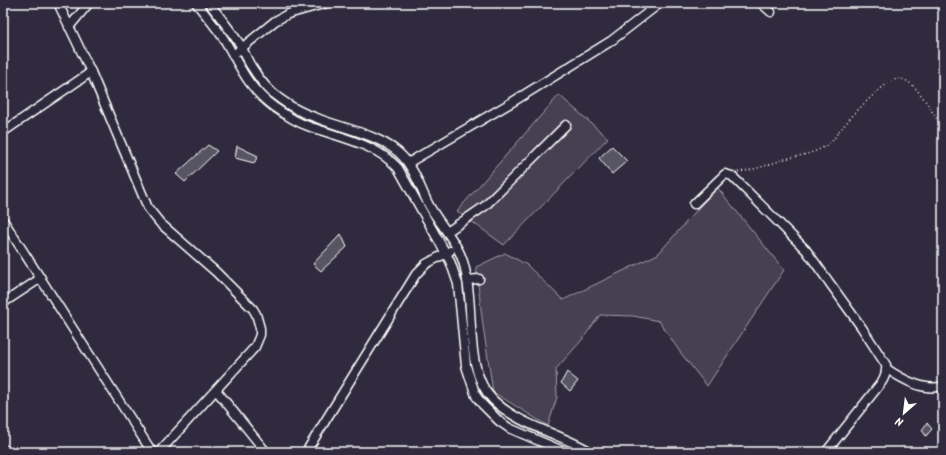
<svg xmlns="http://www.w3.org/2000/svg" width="946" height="455" viewBox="0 0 946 455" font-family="Kalam,sans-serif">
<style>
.green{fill:#464152;stroke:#a2a0a8}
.building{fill:#595564;stroke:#fff}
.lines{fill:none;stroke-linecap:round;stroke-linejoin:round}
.minor-casing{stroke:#fff;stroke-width:11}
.path{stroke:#fff;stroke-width:1.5;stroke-dasharray:1 3;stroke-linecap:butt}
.minor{stroke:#2f2a3d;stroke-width:8}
</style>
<rect width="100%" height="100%" fill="#2f2a3d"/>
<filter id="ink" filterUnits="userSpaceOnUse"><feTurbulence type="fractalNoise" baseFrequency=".025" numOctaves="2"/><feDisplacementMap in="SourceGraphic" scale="8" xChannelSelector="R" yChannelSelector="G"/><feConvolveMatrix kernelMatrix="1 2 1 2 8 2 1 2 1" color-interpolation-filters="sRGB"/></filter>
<g filter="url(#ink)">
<g class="green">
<path d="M559 95 608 138 504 245 457 211Z"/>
<path d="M717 187 784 270 707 386 680 352 659 321 633 316 600 315 581 341 556 369 557 397 548 426 493 392 483 326 476 267 505 253 527 265 563 300 658 254Z"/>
</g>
<g class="building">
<path d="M208 145 217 151 185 182 176 174Z"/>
<path d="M237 146 258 156 254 163 235 158Z"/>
<path d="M612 146 627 161 612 174 599 158Z"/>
<path d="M341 234 347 247 321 271 313 264Z"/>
<path d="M567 372 578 381 570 391 561 383Z"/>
<path d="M927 423 932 429 926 436 922 430Z"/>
</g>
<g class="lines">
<defs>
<g id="minor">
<path d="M58 3 91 72 148 208 160 223 216 272 253 309 256 314 260 328V335L255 347 159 452"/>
<path d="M196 3C206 15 215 26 224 39 240 66 247 87 274 107 284 114 296 122 308 126 338 137 375 143 398 168L450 261 458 284 466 366 476 396 482 404 499 421 509 428 565 452"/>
<path d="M209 3C220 17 231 31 241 46 245 53 247 60 251 66 259 79 268 91 280 99 291 107 304 114 317 118 344 129 383 135 403 157 416 171 421 191 430 207 439 223 455 240 461 256 464 263 466 273 467 280 474 317 465 372 493 400 520 426 559 433 591 452"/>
<path d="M761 3 771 12"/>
<path d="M69 27 89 3"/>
<path d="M238 51 275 21 288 14 327 3"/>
<path d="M3 132 91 72"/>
<path d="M408 163 514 101 611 41 660 3"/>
<path d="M694 204 725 174 732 176 806 250 862 328 886 365C887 372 885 377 881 383L826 452"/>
<path d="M3 220 152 452"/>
<path d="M447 232 485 206 566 125"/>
<path d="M467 280 479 279"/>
<path d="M3 303 41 278"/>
<path d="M887 369C902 379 924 392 943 386"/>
<path d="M216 390 266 452"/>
<path d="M3 449 5 452"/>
<path d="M306 452 416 274 426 264 450 251"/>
</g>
</defs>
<use href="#minor" class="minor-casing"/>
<path class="path" d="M738 172C755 170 770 164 785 159 802 155 820 153 833 140 836 136 838 131 842 128 851 117 888 75 902 79 918 83 933 115 943 128"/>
<use href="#minor" class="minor"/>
</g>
</g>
<rect width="946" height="455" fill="none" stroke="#2f2a3d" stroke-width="16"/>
<rect x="8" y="8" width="930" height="439" fill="none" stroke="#fff" stroke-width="1.5" filter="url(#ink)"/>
<g transform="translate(904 413) rotate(208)" stroke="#2f2a3d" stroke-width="3" paint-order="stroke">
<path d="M0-3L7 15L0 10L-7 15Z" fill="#ffffff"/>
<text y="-6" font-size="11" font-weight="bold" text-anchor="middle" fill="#ffffff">N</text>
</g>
</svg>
